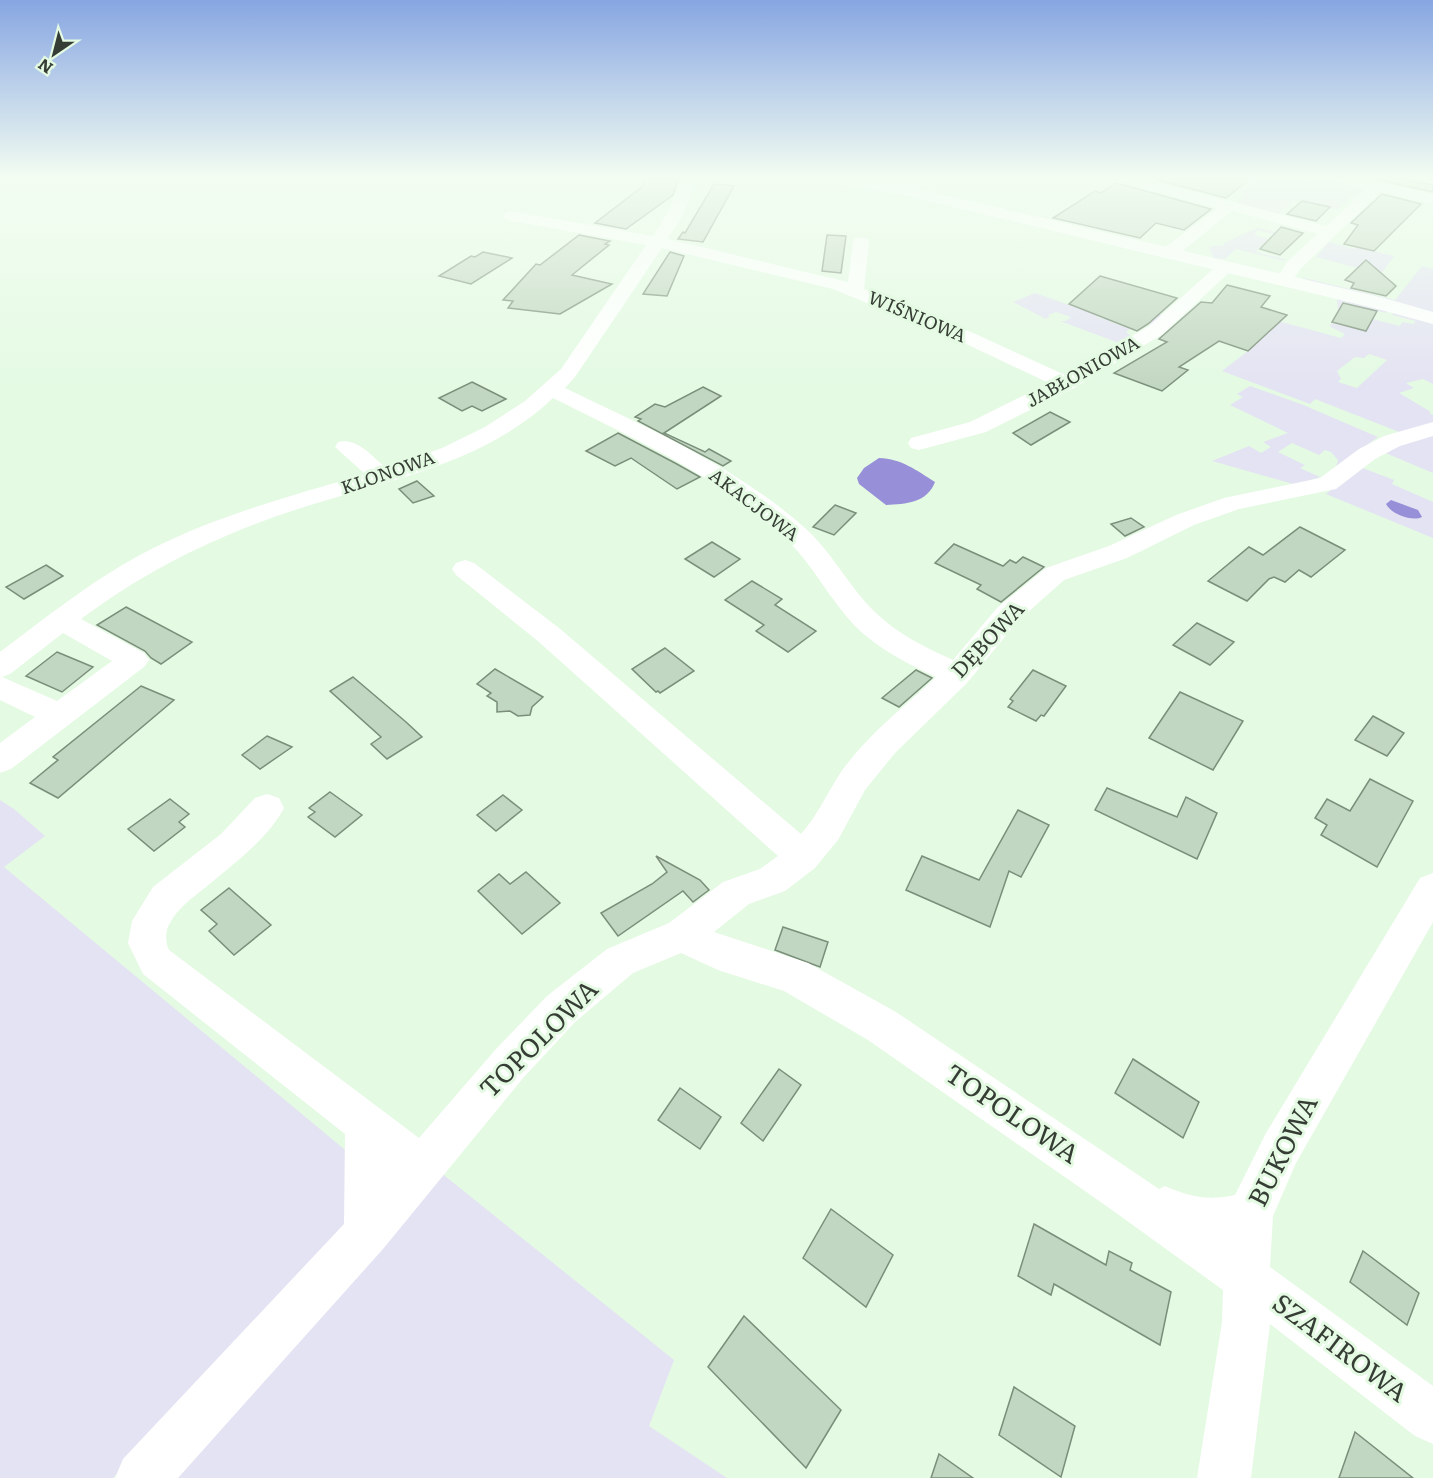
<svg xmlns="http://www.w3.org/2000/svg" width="1433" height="1478" viewBox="0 0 1433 1478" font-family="Literata,serif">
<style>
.green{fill:#e4e3f3;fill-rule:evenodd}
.water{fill:#9790d9}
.building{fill:#c2d7c1;stroke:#7a8e79;stroke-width:1.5}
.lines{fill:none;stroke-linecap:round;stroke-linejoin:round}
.minor{fill:#fff;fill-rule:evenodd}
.major{fill:#fff;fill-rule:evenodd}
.labels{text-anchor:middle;stroke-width:6;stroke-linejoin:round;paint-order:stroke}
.far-street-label{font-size:18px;fill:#353d34;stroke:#e4fae3}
.street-label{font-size:21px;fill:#353d34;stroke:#e4fae3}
.near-street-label{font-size:26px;fill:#353d34;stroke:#e4fae3}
</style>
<rect width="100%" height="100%" fill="#e4fae3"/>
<g class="green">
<path d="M1249 179H1297L1305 182C1319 172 1351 181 1366 187L1356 196 1353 195 1337 210 1293 200 1277 215 1235 204 1245 195 1240 193 1252 183 1246 181Z"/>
<path d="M1257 228 1276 232 1277 235 1258 230 1254 235 1269 239 1255 252 1285 259V261L1236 249 1225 259 1214 258 1209 247 1224 245V243Z"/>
<path d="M1329 242 1354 249 1356 247 1394 256 1381 274 1316 257Z"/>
<path d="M1422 266 1433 269V313L1313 283 1301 277 1395 300Z"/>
<path d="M1035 293 1098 315 1097 317 1103 319 1127 304 1166 317 1155 326 1123 313 1109 321 1130 329 1126 332 1131 336V339L1119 343 1060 321H1066L1071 317 1056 312 1048 315 1050 316 1046 319 1013 302Z"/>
<path d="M1337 298 1387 310 1386 313 1373 310 1355 328 1366 331 1373 319 1400 326 1402 322 1414 324 1415 321 1392 315 1394 312 1433 324V384L1423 379 1406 383 1414 388 1399 393 1431 412 1429 413 1433 415V423L1402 433 1315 399 1310 404 1222 371 1257 344 1271 319 1341 338 1345 334 1329 326 1332 323 1346 326 1351 316 1338 313ZM1369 354 1387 360 1357 388 1338 382 1341 379 1337 371 1355 357 1364 358Z"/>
<path d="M1250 386 1301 404 1378 437 1336 467 1338 460 1331 452 1325 450 1319 455 1292 443 1278 452 1305 465 1300 468 1320 477 1297 485 1212 461 1249 446 1261 453 1271 447 1263 442 1288 433 1230 405 1243 397 1237 394Z"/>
<path d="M1433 433V473L1383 452Z"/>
<path d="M1360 467 1394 480 1392 484 1433 502V538L1326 494Z"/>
<path d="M0 800 14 809 45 836 4 867 350 1154 346 1229 113 1478H0Z"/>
<path d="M440 1172 674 1360 649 1426 727 1478H161Z"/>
</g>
<g class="water">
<path d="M879 458C902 459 916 470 935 482 927 503 906 504 886 505L859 484 857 478 864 468Z"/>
<path d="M1391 500 1418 510 1422 517C1412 522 1391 514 1386 504Z"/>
</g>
<g class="building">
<path d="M644 179H678L673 195 626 229 595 223 643 186Z"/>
<path d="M1159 179H1250L1226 198 1157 180Z"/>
<path d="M1375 179H1404L1433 185V192Z"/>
<path d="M1116 183 1142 190 1211 209 1184 230 1156 223 1140 238 1053 218 1095 191 1101 193Z"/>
<path d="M714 184 734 186 703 242 678 239 683 232 685 233Z"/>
<path d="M1382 194 1421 204 1374 251 1344 244 1358 225 1351 223Z"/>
<path d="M1302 201 1330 207 1316 221 1287 214Z"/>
<path d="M1281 227 1303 233 1280 255 1260 249Z"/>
<path d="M579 235 610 241 605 244 609 245 572 275 612 284 560 314 508 308 513 301 503 300 536 264 540 265Z"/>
<path d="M827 235 846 236 841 273 822 271Z"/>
<path d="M483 252 512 258 471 284 439 276 471 256 475 257Z"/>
<path d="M670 252 684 256 667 296 643 294Z"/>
<path d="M1366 260 1396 286 1386 296 1351 288 1354 283 1345 280Z"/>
<path d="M1100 276 1177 298 1148 324 1137 331 1069 304Z"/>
<path d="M1227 285 1270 296 1261 307 1287 315 1248 351 1219 341 1179 367 1188 370 1162 391 1114 373 1167 342 1159 339 1201 302 1212 303Z"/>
<path d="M1343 303 1377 311 1366 331 1332 322Z"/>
<path d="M472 382 506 399 482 411 472 406 462 411 439 398Z"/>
<path d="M703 387 721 396 664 433 705 452 709 449 731 461 723 466 638 421 641 419 635 417 655 404 665 407Z"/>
<path d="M1050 412 1070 422 1031 445 1013 433Z"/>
<path d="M618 433 675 463 700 477 677 489 631 458 615 466 586 451Z"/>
<path d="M417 481 434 496 413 503 399 489Z"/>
<path d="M835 505 856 513 834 535 813 527Z"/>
<path d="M1131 518 1144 527 1125 536 1111 524Z"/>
<path d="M1300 527 1345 550 1311 577 1299 570 1285 582 1274 577 1269 579 1247 601 1208 581 1249 547 1263 555Z"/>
<path d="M712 542 740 559 714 577 685 559Z"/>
<path d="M954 544 1003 566 1010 560 1016 563 1023 557 1044 567 1001 602 977 589 981 585 935 563Z"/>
<path d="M46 565 63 576 24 599 6 587Z"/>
<path d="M752 581 782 599 775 605 816 631 788 652 756 631 764 625 725 600Z"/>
<path d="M126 607 192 642 161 664 151 658 145 651 97 625Z"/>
<path d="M1197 623 1234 642 1210 665 1173 645Z"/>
<path d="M665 648 694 671 660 693 658 691 656 692 632 669Z"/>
<path d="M57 652 93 667 62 692 26 676Z"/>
<path d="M495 669 543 697 532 707 530 715 518 716 510 711 497 712V702L487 696 491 693 477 684Z"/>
<path d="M916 670 932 678 899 707 882 698Z"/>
<path d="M1033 670 1066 686 1044 716 1041 715 1036 721 1008 707 1013 701 1010 699Z"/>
<path d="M353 677 406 722 422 737 387 759 371 744 381 737 330 691Z"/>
<path d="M141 686 174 700 58 798 30 783 58 760 53 757Z"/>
<path d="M1180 692 1243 721 1213 770 1149 738Z"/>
<path d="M1373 716 1404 733 1387 756 1355 740Z"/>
<path d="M267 736 292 747 260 769 242 755Z"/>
<path d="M1370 779 1413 801 1377 867 1321 835 1327 825 1315 818 1327 799 1350 811Z"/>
<path d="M1107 788 1177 817 1186 797 1217 813 1197 859 1095 810Z"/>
<path d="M330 792 362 815 335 837 308 817 315 812 309 808Z"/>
<path d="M503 795 522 810 496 831 477 815Z"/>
<path d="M170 799 189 814 179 822 185 827 154 851 128 829Z"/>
<path d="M1018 810 1049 825 1021 877 1009 871 990 927 906 890 922 856 979 880Z"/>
<path d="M656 856 700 880 709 890 693 902 683 891 618 936 601 913 652 884 667 872Z"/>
<path d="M526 872 560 903 522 934 478 891 499 874 510 884Z"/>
<path d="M229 888 271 925 234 955 209 931 217 924 201 910Z"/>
<path d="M783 927 828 942 820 967 775 950Z"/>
<path d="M1133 1059 1199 1102 1183 1138 1115 1093Z"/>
<path d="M779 1069 801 1085 763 1141 741 1123Z"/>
<path d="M680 1088 721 1117 700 1149 658 1120Z"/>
<path d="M831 1209 893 1255 866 1307 803 1258Z"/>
<path d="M1034 1224 1106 1265 1109 1251 1132 1263 1130 1270 1171 1292 1160 1345 1054 1284 1051 1295 1018 1276Z"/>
<path d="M1363 1251 1419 1293 1407 1325 1350 1282Z"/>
<path d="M744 1316 841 1410 806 1468 708 1367Z"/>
<path d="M1014 1387 1075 1426 1061 1477 999 1435Z"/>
<path d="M1355 1432 1413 1478H1339Z"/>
<path d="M939 1454 973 1478H931Z"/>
</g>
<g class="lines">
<g class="minor">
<path d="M680 179H694C692 201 680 220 668 239L848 282 853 242 855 238H867L869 242 864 289 978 335 1065 375 1149 326 1220 263H1232L1235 267 1163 334 1074 388 986 432 919 450 911 448 908 443 911 438 970 422 1049 383 964 343 833 289 662 248 575 377 565 388C648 428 735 466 805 528 832 552 849 587 875 612 896 633 926 648 953 660L997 608 1046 568 1109 546 1176 515 1224 498 1320 478 1359 449 1384 436 1433 422V436L1400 446 1375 459 1336 489 1239 509 1194 525 1127 558 1064 580 1017 622 967 683 895 753 865 790 838 840 815 868 785 891 749 904 714 932 808 963 896 1012 1159 1189 1165 1186C1190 1197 1209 1201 1235 1195L1266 1133 1420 878 1433 873V922L1296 1163 1273 1216 1270 1267 1433 1386V1444L1415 1436 1270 1324 1251 1478H1197L1222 1322 1223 1290 1105 1205 868 1040 784 991 718 970 681 953 633 973 575 1022 524 1077 383 1249 178 1478H115L123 1459 344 1224 345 1134 143 974 128 943 132 921 153 887 221 834 255 798 267 794 279 798 284 808C267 840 233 864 206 887 192 898 178 908 170 923 165 931 165 942 169 950L419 1138 496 1049 547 996 607 949 669 923 723 882 760 869 778 856 539 642 456 575 452 569 456 563 465 560 474 563 559 628 801 834C818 815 827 793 841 772 866 736 904 707 936 677 908 664 877 648 855 626 830 600 813 565 787 540 721 477 634 439 553 398 478 470 369 483 274 517 204 542 141 574 81 619L144 653 149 660 144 667 11 769 0 773V743L35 717 0 700V652C45 618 89 583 138 556 210 517 288 497 365 474L335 447 338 442C357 437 372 456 386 468L442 448 485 427 525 401 561 369 646 245 511 221 505 219 503 216 505 213 511 211 653 236C665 218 675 200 680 179ZM63 633 112 661 57 701 2 677 10 674Z"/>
<path d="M914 179H933L908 193H898L895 190Z"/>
<path d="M1119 179H1144L1326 226 1366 189 1339 182 1337 179H1364L1433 194V204L1381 192 1301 268 1290 284H1278L1275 280 1288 261 1317 234 1232 211 1175 257H1163L1160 253 1163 249 1217 208 1122 182Z"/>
</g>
<path class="major" d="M833 179H867L903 185 1384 298 1433 312V324L1378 309 903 195 841 184Z"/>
</g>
<linearGradient id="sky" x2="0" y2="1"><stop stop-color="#87a6e2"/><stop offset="0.46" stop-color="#f3fdf2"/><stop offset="1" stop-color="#f3fdf2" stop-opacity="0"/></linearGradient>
<rect width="1433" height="386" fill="url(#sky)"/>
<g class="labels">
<g class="far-street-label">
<text transform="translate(917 317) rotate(23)" y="6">WIŚNIOWA</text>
<text transform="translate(1083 372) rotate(-29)" y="6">JABŁONIOWA</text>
<text transform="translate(388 473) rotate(-19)" y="6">KLONOWA</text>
<text transform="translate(754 505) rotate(37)" y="6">AKACJOWA</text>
</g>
<g class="street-label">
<text transform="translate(988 640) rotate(-47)" y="7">DĘBOWA</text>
</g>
<g class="near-street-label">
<text transform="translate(539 1039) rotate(-45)" y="9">TOPOLOWA</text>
<text transform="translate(1012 1114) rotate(34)" y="9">TOPOLOWA</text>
<text transform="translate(1283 1151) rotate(-63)" y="9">BUKOWA</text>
<text transform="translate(1340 1348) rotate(37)" y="9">SZAFIROWA</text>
</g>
</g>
<g transform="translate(54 54) rotate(215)" stroke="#e4fae3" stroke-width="4.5" paint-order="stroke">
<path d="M0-4.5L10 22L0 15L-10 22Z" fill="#353d34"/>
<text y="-9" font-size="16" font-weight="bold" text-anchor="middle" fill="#353d34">N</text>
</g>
</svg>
